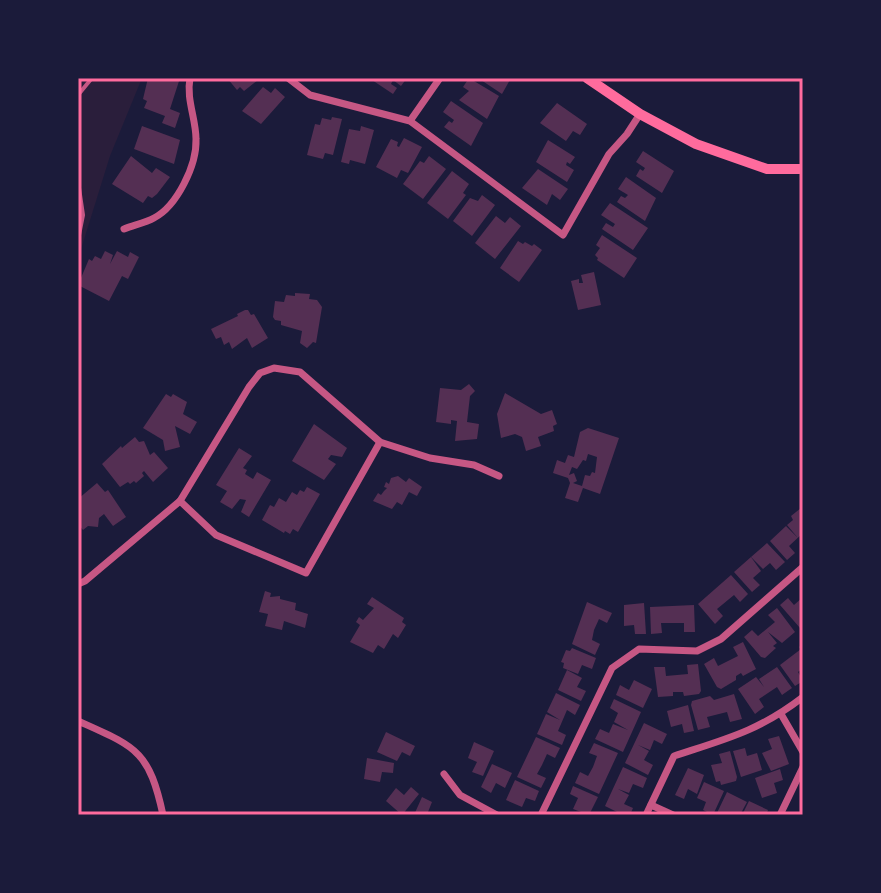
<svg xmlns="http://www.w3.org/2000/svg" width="881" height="893" viewBox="0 0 881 893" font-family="'Asap Condensed',sans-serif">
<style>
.green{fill:#2a1e3b}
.building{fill:#542f53;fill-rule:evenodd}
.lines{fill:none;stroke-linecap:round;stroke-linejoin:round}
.service{stroke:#c65784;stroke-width:4}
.minor{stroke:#c65784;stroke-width:7}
.secondary{stroke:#ff6b9d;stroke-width:10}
.neatline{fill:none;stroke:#ff6b9d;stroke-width:3}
</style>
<rect width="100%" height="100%" fill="#1b1b3a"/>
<path class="green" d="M78 78H142L110 156 78 259Z"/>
<g class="building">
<path d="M148 78H180L170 109 180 113 175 128 162 123 165 116 144 108 147 101 143 99Z"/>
<path d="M227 78H256L258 80 244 91 240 87 237 90Z"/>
<path d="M369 78H407L401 86 393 80 391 84 397 88 393 94Z"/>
<path d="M469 78 499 96 487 119 459 100 469 91 463 87Z"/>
<path d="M478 78H511L502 94Z"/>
<path d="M263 87 271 93 275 88 285 97 261 124 242 111Z"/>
<path d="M451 101 483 123 471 146 444 127 449 121 452 123 454 120 443 112Z"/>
<path d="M557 103 587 124 580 135 573 131 566 141 540 123Z"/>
<path d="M332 117 342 119 333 155 325 153 323 159 307 155 315 124 320 125 322 118 331 120Z"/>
<path d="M142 126 180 140 174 164 134 149Z"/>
<path d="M361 126 374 130 365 164 350 160 349 164 341 162 349 129 360 131Z"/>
<path d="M404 138 422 147 408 173 401 170 397 178 376 167 391 139 398 142 397 146 399 147Z"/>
<path d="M548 140 575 157 570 164 567 162 566 165 574 170 567 182 536 162Z"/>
<path d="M643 151 674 171 662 193 636 176 640 169 643 171 645 168 636 162Z"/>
<path d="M131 156 152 173 156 168 170 177 157 194 152 198 148 196 143 203 112 184Z"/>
<path d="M429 156 446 169 423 199 403 184 420 161 424 163Z"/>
<path d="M538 169 568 189 560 200 552 194 547 205 522 188Z"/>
<path d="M452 171 469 184 463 193 466 195 448 219 427 203Z"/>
<path d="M626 177 656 198 645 221 617 202 621 196 625 198 628 195 618 189Z"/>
<path d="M482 195 495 205 472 236 453 221 470 198 478 201Z"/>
<path d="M610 203 648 228 633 250 602 229 606 223 613 227 615 224 601 215Z"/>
<path d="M496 216 505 223 510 217 521 226 495 259 475 243Z"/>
<path d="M602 235 637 258 624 278 597 260 598 258 595 255 600 248 596 245Z"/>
<path d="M518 241 523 244 525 242 532 246 534 244 542 250 519 282 500 268Z"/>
<path d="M105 251 113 255 110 264 117 251 128 257 130 252 139 257 128 279 122 276 109 301 78 285 89 259 92 261 95 256 101 259Z"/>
<path d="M594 272 601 305 578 310 571 281 579 279V283H583L581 275Z"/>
<path d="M295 293 310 294 309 299 317 300 322 307 316 343 313 342 307 348 300 343 302 331 281 325V321L275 320 273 317 275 301 284 302 286 295 295 296Z"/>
<path d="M245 310H248L251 315 254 314 268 338 252 348 247 338 232 349 229 342 224 345 221 337 216 339 211 329 238 316 237 314Z"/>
<path d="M469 384 475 391 470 396 467 422 479 424 477 439 455 441 457 421 451 420V424L436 422 440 388 461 390Z"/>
<path d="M505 393 541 414 552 410 557 424 553 426 554 431 538 437 541 446 526 451 522 437 515 434 501 438 497 414Z"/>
<path d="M166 394 171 397 173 394 187 402 183 414 197 422 190 434 175 426 180 447 165 451 163 440 143 428Z"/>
<path d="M314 424 347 448 342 457 331 455 328 459 336 464 324 480 292 461Z"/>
<path d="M588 428 619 438 600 494 583 488 578 502 565 498 570 483 568 478 553 473 557 460 565 463 568 455 574 457 580 432ZM588 454 597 457 595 473 592 472 590 476 585 475 582 486 573 483 577 481 574 473 569 475 572 467 577 469 583 460 586 461Z"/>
<path d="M135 437 139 442 144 441 150 455 154 452 168 468 153 482 144 471 142 473 144 476 136 483 134 481 130 484 128 482 120 487 102 464 121 446 122 448Z"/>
<path d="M239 448 252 456 243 468 247 470 245 474 253 479 257 472 271 480 249 517 241 512 246 500 240 499 232 509 220 502 227 491 216 485Z"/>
<path d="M398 476 406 482 409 478 422 487 417 496 409 492 402 505 397 502 392 509 373 501 378 493 381 495 384 491 387 488 384 487 386 482 389 484 391 478Z"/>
<path d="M97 483 105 492 108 490 126 517 113 526 104 514 99 518 98 527 88 526 83 530 78 524V499Z"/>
<path d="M307 487 320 494 298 532 293 529 290 534 285 531 284 533 262 520 270 505 274 507 279 498 286 502 292 492 297 495 300 490 304 492Z"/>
<path d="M801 508 803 533 789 546 795 553 787 560 770 541 786 526 798 538 787 525 793 520 791 516Z"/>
<path d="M767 543 785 562 776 570 770 563 763 569 751 557Z"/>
<path d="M751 557 761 571 753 578 760 585 752 592 734 572Z"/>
<path d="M731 575 748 594 740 602 734 595 717 609 723 616 715 624 698 604Z"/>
<path d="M265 591 271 593 270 597 280 596V599L296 603 295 610 308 614 305 628 284 621 282 630 265 626 268 614 259 612Z"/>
<path d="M372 597 404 618 402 622 406 625 398 638 393 634 384 649 378 645 373 653 350 642 360 625 356 622 359 617 363 620 374 608 367 604Z"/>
<path d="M803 597V625L800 628 780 605 788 598 794 605Z"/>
<path d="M587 602 612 613 607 623 599 619 594 630 592 640 600 644 595 655 572 644Z"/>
<path d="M644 603 646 634H635L634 625 624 626V605Z"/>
<path d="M694 605 695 632H684V623H661L662 633 651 634 650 607Z"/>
<path d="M777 608 795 632 782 643 768 632 777 643 773 646 776 648 765 658 761 657 744 637 752 630 758 636 775 622 768 615Z"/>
<path d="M743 642 756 669 743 676 741 673 736 676V680L721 689 717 687 704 664 714 658 718 666 738 656 733 647Z"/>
<path d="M803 644V668L798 672 803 681 795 686 780 665 801 649 799 647Z"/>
<path d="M572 648 596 658 592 669 582 665 578 674 563 668 564 663 561 662 566 650 570 651Z"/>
<path d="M698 664 701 691 699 694 684 696 683 692H673V696L658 697 654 667H665L666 676 688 674 687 665Z"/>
<path d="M777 667 792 688 782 695 777 687 759 699 764 707 755 714 738 689 756 677 764 687 759 679Z"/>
<path d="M567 670 582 678 577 687 586 691 581 701 558 690Z"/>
<path d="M634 680 652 689 643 708 616 695 620 685 629 690Z"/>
<path d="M556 693 580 705 575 715 567 710 558 731 566 735 562 745 537 734 546 714 560 720 547 712Z"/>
<path d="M734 694 742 719 730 722 727 712 707 717 710 727 698 730 691 705 692 701 710 696 714 700Z"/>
<path d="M614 699 641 712 623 752 595 739 600 729 609 733 613 724 628 730 614 722 618 713 610 708Z"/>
<path d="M688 705 694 731 684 733 682 724 671 727 667 711Z"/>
<path d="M644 723 667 734 662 744 654 740 650 750 638 745 649 751 644 760 653 765 648 775 625 763Z"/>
<path d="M386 732 415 746 410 756 402 752 397 761 377 752Z"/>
<path d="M779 736 789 764 771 771 762 753 772 749 768 739Z"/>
<path d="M536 737 560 748 555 758 547 754 542 765 537 774 546 778 541 788 517 777Z"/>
<path d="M474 742 494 751 483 776 472 772 477 762 468 758Z"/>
<path d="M594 743 618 753 599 794 575 783 580 772 588 776 593 767 597 756 589 753Z"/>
<path d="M745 748 747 756 757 753 762 770 741 777 733 751Z"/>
<path d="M730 751 737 777 736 781 721 785 720 781 716 782 711 765 722 763 719 754Z"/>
<path d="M367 758 394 763 393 773 382 772 380 782 364 779Z"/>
<path d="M492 764 512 773 505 788 496 783 491 793 481 787Z"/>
<path d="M623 767 647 778 643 788 633 784 629 793 618 789 629 795 624 804 633 808 630 815H623L605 806Z"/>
<path d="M688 768 704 775 697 794 688 789 684 799 675 795Z"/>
<path d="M780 769 783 780 774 783 777 793 762 798 755 778Z"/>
<path d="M515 780 539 791 535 801 526 798 522 807 506 800Z"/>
<path d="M704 782 724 791 713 815 703 810 706 802 697 798Z"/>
<path d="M573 786 598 797 589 815 573 809 578 798 570 794Z"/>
<path d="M411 787 419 794 402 815 386 801 396 788 404 795Z"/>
<path d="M727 792 747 802 740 815 730 813 716 815Z"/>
<path d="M422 797 432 802 428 812 434 815H414Z"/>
<path d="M749 801 768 810 766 815H742Z"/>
</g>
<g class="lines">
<g class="service">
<path d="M78 95 92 78"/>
<path d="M78 181 83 215 78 240"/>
</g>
<g class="minor">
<path d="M288 78 310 95 410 121 563 235 609 154 627 134 640 114"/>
<path d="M410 121 440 78"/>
<path d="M124 229C134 225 145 223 154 218 177 206 197 165 196 139 196 119 186 99 190 78"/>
<path d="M180 501 216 535 306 573 380 442"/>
<path d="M78 584 85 581 180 501 249 387 260 373 274 368 300 372 380 442 430 458 474 465 499 476"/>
<path d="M781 714 803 752"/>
<path d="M78 721C136 747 149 750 163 815"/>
<path d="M444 774 460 795 497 815"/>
<path d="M651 805 673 815"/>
<path d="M541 815 612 668 639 649 697 651 721 639 803 567"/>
<path d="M646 815 674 756C726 739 759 731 803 697"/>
<path d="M780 815 803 767"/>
</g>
<path class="secondary" d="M587 78 640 114 696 144 767 169H803"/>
</g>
<rect width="881" height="893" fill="none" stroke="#1b1b3a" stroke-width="160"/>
<rect x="80" y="80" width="721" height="733" class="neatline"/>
</svg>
